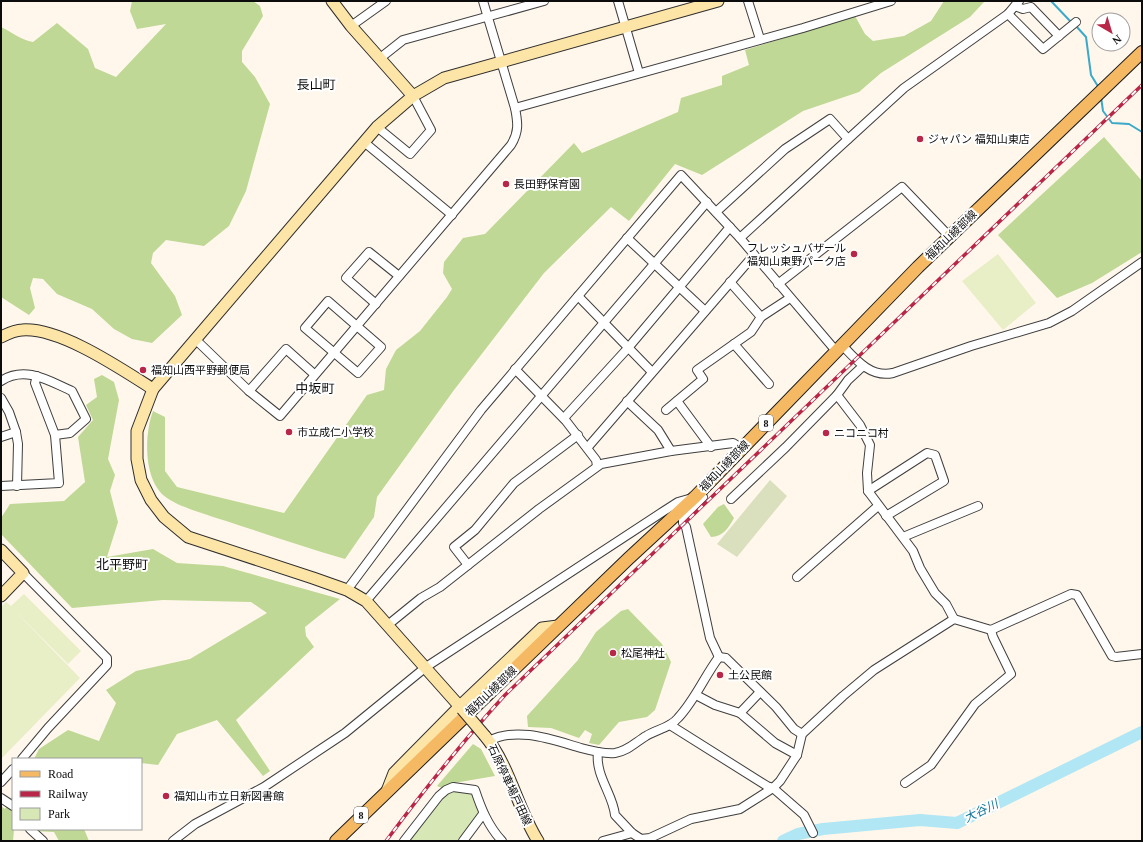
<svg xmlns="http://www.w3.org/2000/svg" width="1143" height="842" viewBox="0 0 1143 842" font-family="'Times New Roman','Noto Sans JP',serif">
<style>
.green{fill:#d8e7b6}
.forest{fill:#bfd895}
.cemetery{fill:#dadfbd}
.pitch{fill:#e8efc7}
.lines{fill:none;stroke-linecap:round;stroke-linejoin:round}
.stream{stroke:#3aa9ca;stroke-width:2}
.river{stroke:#b1e7f4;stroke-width:12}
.street-casing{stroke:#3f3f3f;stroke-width:10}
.secondary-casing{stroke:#2e2e2e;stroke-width:13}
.primary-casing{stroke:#1d1d1d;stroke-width:14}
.street{stroke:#fff;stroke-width:8}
.secondary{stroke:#fde5a7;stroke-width:11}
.primary{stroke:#f5b964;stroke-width:12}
.rail-casing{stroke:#b82747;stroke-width:3.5}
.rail{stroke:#fff;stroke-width:2;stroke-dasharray:6;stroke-linecap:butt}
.secondary-bridge-casing{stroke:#2e2e2e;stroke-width:13;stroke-linecap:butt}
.secondary-bridge{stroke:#fde5a7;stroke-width:11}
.poi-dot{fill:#b82747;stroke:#fff;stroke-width:1.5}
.labels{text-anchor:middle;stroke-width:4;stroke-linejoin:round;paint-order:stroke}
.shield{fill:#fff;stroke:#555;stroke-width:1}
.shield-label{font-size:10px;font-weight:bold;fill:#0c0c0c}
.poi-label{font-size:11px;fill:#0c0c0c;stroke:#fff;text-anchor:start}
.street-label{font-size:11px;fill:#0c0c0c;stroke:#fff}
.water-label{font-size:12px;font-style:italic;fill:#18789a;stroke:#fff}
.quarter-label{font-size:13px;fill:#0c0c0c;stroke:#fff}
</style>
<rect width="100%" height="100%" fill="#fff7eb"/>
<path class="green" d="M456 791 472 793 480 814 460 841H409L443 796Z"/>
<g class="forest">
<path d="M132 1H253L260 6 263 16 242 51V62L255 77 270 104 246 191 229 226 204 246 166 240 153 253 151 263 175 296 182 315 152 343 132 339 114 329 92 309 57 294 43 279 33 278 30 288 35 308 29 315 1 297V27C12 32 21 40 33 42L57 23 88 49 95 68 116 77 166 24 137 29 130 11Z"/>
<path d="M944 1 984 2 970 17 881 73 859 92 803 111 702 175 675 164 629 221 611 207 544 273 454 390 377 497 374 517 345 559C305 547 266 534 226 521 211 516 179 507 167 498 143 482 144 435 153 411L165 417V471L177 487 284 513 367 395 384 390 386 369 396 350 420 331 447 297 452 289 443 273 444 262 463 238 485 234 574 143 582 153 678 112 681 98 722 85V76L749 65 745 50 855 16 865 34 873 41 904 36 931 21Z"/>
<path d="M1104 137 1142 181V252L1092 283 1057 298 998 235Z"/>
<path d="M102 375 114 382 119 400 108 459 115 475 110 491 118 522 107 557 153 549 177 563 223 566 340 599 305 627 306 636 314 647 236 720 270 771 263 776 217 720 177 734 158 765 141 763V759H34L39 749 68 730 99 741 116 703 106 690 136 671 190 659 267 613 251 602 163 600 72 608 1 534V518L10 504 64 501 85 482 78 437 93 420 86 405 97 397 94 379Z"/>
<path d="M724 504 734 518C729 527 723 537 711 537L703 524 718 507Z"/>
<path d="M628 609 662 644 671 662 655 710 647 717 619 722 599 745 589 743 592 734 585 730 579 738 551 728 528 727 527 716 578 660 596 632 621 611Z"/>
<path d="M473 744 481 749 495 776 454 783 442 788 437 786Z"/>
<path d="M13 795V829H84L89 841H59L54 832 14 830 13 841H1V806L5 809Z"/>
</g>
<path class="cemetery" d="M770 480 787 496 737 557 717 544Z"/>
<g class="pitch">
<path d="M998 254 1036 303 1003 330 962 281Z"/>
<path d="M24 594 81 651 68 664 13 609 80 678 1 759V607L6 602 11 606Z"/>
</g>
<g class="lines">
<g class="stream">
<path d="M1051 1 1071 22"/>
<path d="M1076 26 1086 37 1091 75 1099 88"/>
<path d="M1101 97 1103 111 1112 123 1129 124 1142 132"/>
</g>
<path class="river" d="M783 841 798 834 823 829 920 820 957 823 1142 732"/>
<defs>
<g id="street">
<path d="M618 1 639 73"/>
<path d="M748 1 760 39"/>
<path d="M1015 6 1023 9 1031 7 1059 36"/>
<path d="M1008 14 1043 49 1076 22"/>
<path d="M351 26 386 1"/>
<path d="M379 59 403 40 544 1"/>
<path d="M515 108 803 28 891 1"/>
<path d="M377 127 410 154 431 130 413 96"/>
<path d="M364 142 452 215"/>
<path d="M716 212 785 149 830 119 848 139"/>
<path d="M627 238 705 311"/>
<path d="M740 238 904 88 1008 14 1019 1"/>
<path d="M730 282 761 317 790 298"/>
<path d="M778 284 902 187 949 236"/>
<path d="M578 296 652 372"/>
<path d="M328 301 381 347 358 373 305 328Z"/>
<path d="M376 304 346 278 369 252 399 276"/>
<path d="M195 339 249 391 280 416 511 145C519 132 518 123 515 108L483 1"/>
<path d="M734 344 769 384"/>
<path d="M842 345C856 360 871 378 893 373L971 346 1049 323 1072 311 1142 262"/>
<path d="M863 366 848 380 837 395 860 425 870 445 867 473 868 491 913 551 920 568 935 593 946 604 954 619"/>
<path d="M515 369 566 421 596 460 597 466"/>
<path d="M37 376 35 383 55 435"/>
<path d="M1 381C25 365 49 381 72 391L86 419 70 433 55 435 59 483 1 486"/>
<path d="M249 391 286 349 314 374"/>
<path d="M1 398 9 412 16 432 1 437"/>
<path d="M627 401 658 430 671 451"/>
<path d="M677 401 711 447"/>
<path d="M666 410 703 379 697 370 751 332 761 317"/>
<path d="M564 418 628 348 730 227"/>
<path d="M16 432 18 444 17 486"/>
<path d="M588 447 754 255"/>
<path d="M868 491 927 453 935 455 944 481 886 516"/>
<path d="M703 497 683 517V523L686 527 710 638 719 657"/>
<path d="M731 499 786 447 837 395"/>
<path d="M903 537 978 506"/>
<path d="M468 565 454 547 475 530 514 483 578 435"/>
<path d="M797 577 878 506"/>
<path d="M347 590 481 410 681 175 740 238 836 351"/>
<path d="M366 601 707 202"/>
<path d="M389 624 421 598 440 587 539 509 601 464 671 451 733 443 741 448"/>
<path d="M719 657 726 658 776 707 794 729 802 734"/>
<path d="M696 695 715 705 740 713 760 692"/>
<path d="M740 713 775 743 797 755"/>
<path d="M670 725 767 786 773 788 804 815 813 833"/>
<path d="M489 741C517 726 553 740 581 748 592 751 604 754 615 753 628 751 636 742 646 736 657 729 670 728 678 718 695 700 704 677 719 657"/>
<path d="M598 752C595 776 613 794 615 815L632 833 641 839 650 838 691 819 740 809 773 788 780 781 797 755 802 734 843 696 874 670 954 619 991 630 1071 594 1077 595 1112 656 1116 657 1142 654"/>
<path d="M22 759 48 728 107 665V658L23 573"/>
<path d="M1 782 13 769"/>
<path d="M905 783 931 765 975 704 1011 674 993 637 991 630"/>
<path d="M1 798 13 806"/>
<path d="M30 829 43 841"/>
<path d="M173 841 195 824 264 787 345 733 426 667 664 511 678 502 692 498"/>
<path d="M404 841 439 796 446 790 453 787 475 790C481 808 488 826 502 841"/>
<path d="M463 841 483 814"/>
<path d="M603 841 632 833"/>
</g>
<g id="secondary">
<path d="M332 1 351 26 413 96"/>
<path d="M1 337C7 334 15 330 22 330 60 327 121 369 153 389"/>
<path d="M1 550 23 573 1 596"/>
<path d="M462 709 366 601 347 590 313 578 188 537 164 517 151 500 141 480 137 459V431L153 389 377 127 413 96 444 78 718 1"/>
<path d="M485 736C510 766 517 808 538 841"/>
<path d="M387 791 394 773 460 706 542 628 558 626"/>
</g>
<path id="primary" d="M336 841 628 559 695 497 918 267 1142 52"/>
</defs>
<use href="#street" class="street-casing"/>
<use href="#secondary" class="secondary-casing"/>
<use href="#primary" class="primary-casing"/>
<use href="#street" class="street"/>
<use href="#secondary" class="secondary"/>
<use href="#primary" class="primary"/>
<defs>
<path id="rail" d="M386 841C424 790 462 742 505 695L1142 85"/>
</defs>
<use href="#rail" class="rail-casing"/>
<use href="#rail" class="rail"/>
<defs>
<path id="secondary-bridge" d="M462 709 485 736"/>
</defs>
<use href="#secondary-bridge" class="secondary-bridge-casing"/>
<use href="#secondary-bridge" class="secondary-bridge"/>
</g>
<g class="poi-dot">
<circle cx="920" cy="139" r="4"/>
<circle cx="506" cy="184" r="4"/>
<circle cx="854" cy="254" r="4"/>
<circle cx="143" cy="370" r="4"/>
<circle cx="289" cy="432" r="4"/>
<circle cx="826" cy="433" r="4"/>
<circle cx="613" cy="653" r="4"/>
<circle cx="720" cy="675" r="4"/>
<circle cx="166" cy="796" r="4"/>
</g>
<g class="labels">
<g class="shield">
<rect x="759" y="415" width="14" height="16" rx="3"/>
<rect x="354" y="807" width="14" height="16" rx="3"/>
</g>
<g class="shield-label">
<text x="766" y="427">8</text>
<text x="361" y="819">8</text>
</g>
<g class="poi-label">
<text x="928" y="143">ジャパン 福知山東店</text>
<text x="514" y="188">長田野保育園</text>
<text x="846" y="252" text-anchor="end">フレッシュバザール<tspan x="846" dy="13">福知山東野パーク店</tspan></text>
<text x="151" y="374">福知山西平野郵便局</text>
<text x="297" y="436">市立成仁小学校</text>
<text x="834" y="437">ニコニコ村</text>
<text x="621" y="657">松尾神社</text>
<text x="728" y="679">土公民館</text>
<text x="174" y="800">福知山市立日新図書館</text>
</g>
<g class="street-label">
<text transform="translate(951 235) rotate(-44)" y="4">福知山綾部線</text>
<text transform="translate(724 466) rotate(-46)" y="4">福知山綾部線</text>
<text transform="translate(491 691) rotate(-44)" y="4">福知山綾部線</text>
<text transform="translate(510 785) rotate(65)" y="4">石原停車場戸田線</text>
</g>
<g class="water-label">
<text transform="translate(981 811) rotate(-26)" y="4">大谷川</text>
</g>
<g class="quarter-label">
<text x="316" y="89">長山町</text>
<text x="315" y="393">中坂町</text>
<text x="122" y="569">北平野町</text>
</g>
</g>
<rect width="1143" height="842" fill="none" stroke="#0c0c0c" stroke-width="4"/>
<rect x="12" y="758" width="130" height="72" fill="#ffffff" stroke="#9e9e9e"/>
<rect x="20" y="771" width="20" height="6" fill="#f5b964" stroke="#9e9e9e"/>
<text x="48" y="778" font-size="12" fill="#0c0c0c">Road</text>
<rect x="20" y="791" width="20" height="6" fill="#b82747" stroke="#9e9e9e"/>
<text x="48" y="798" font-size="12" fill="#0c0c0c">Railway</text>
<rect x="20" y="808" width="20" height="12" fill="#d8e7b6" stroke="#9e9e9e"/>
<text x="48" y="818" font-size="12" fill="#0c0c0c">Park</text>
<g transform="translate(1111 32) rotate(142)"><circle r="19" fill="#ffffff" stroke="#9e9e9e"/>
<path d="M0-3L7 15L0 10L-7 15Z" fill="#b82747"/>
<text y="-6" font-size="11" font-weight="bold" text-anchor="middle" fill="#0c0c0c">N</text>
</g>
</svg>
